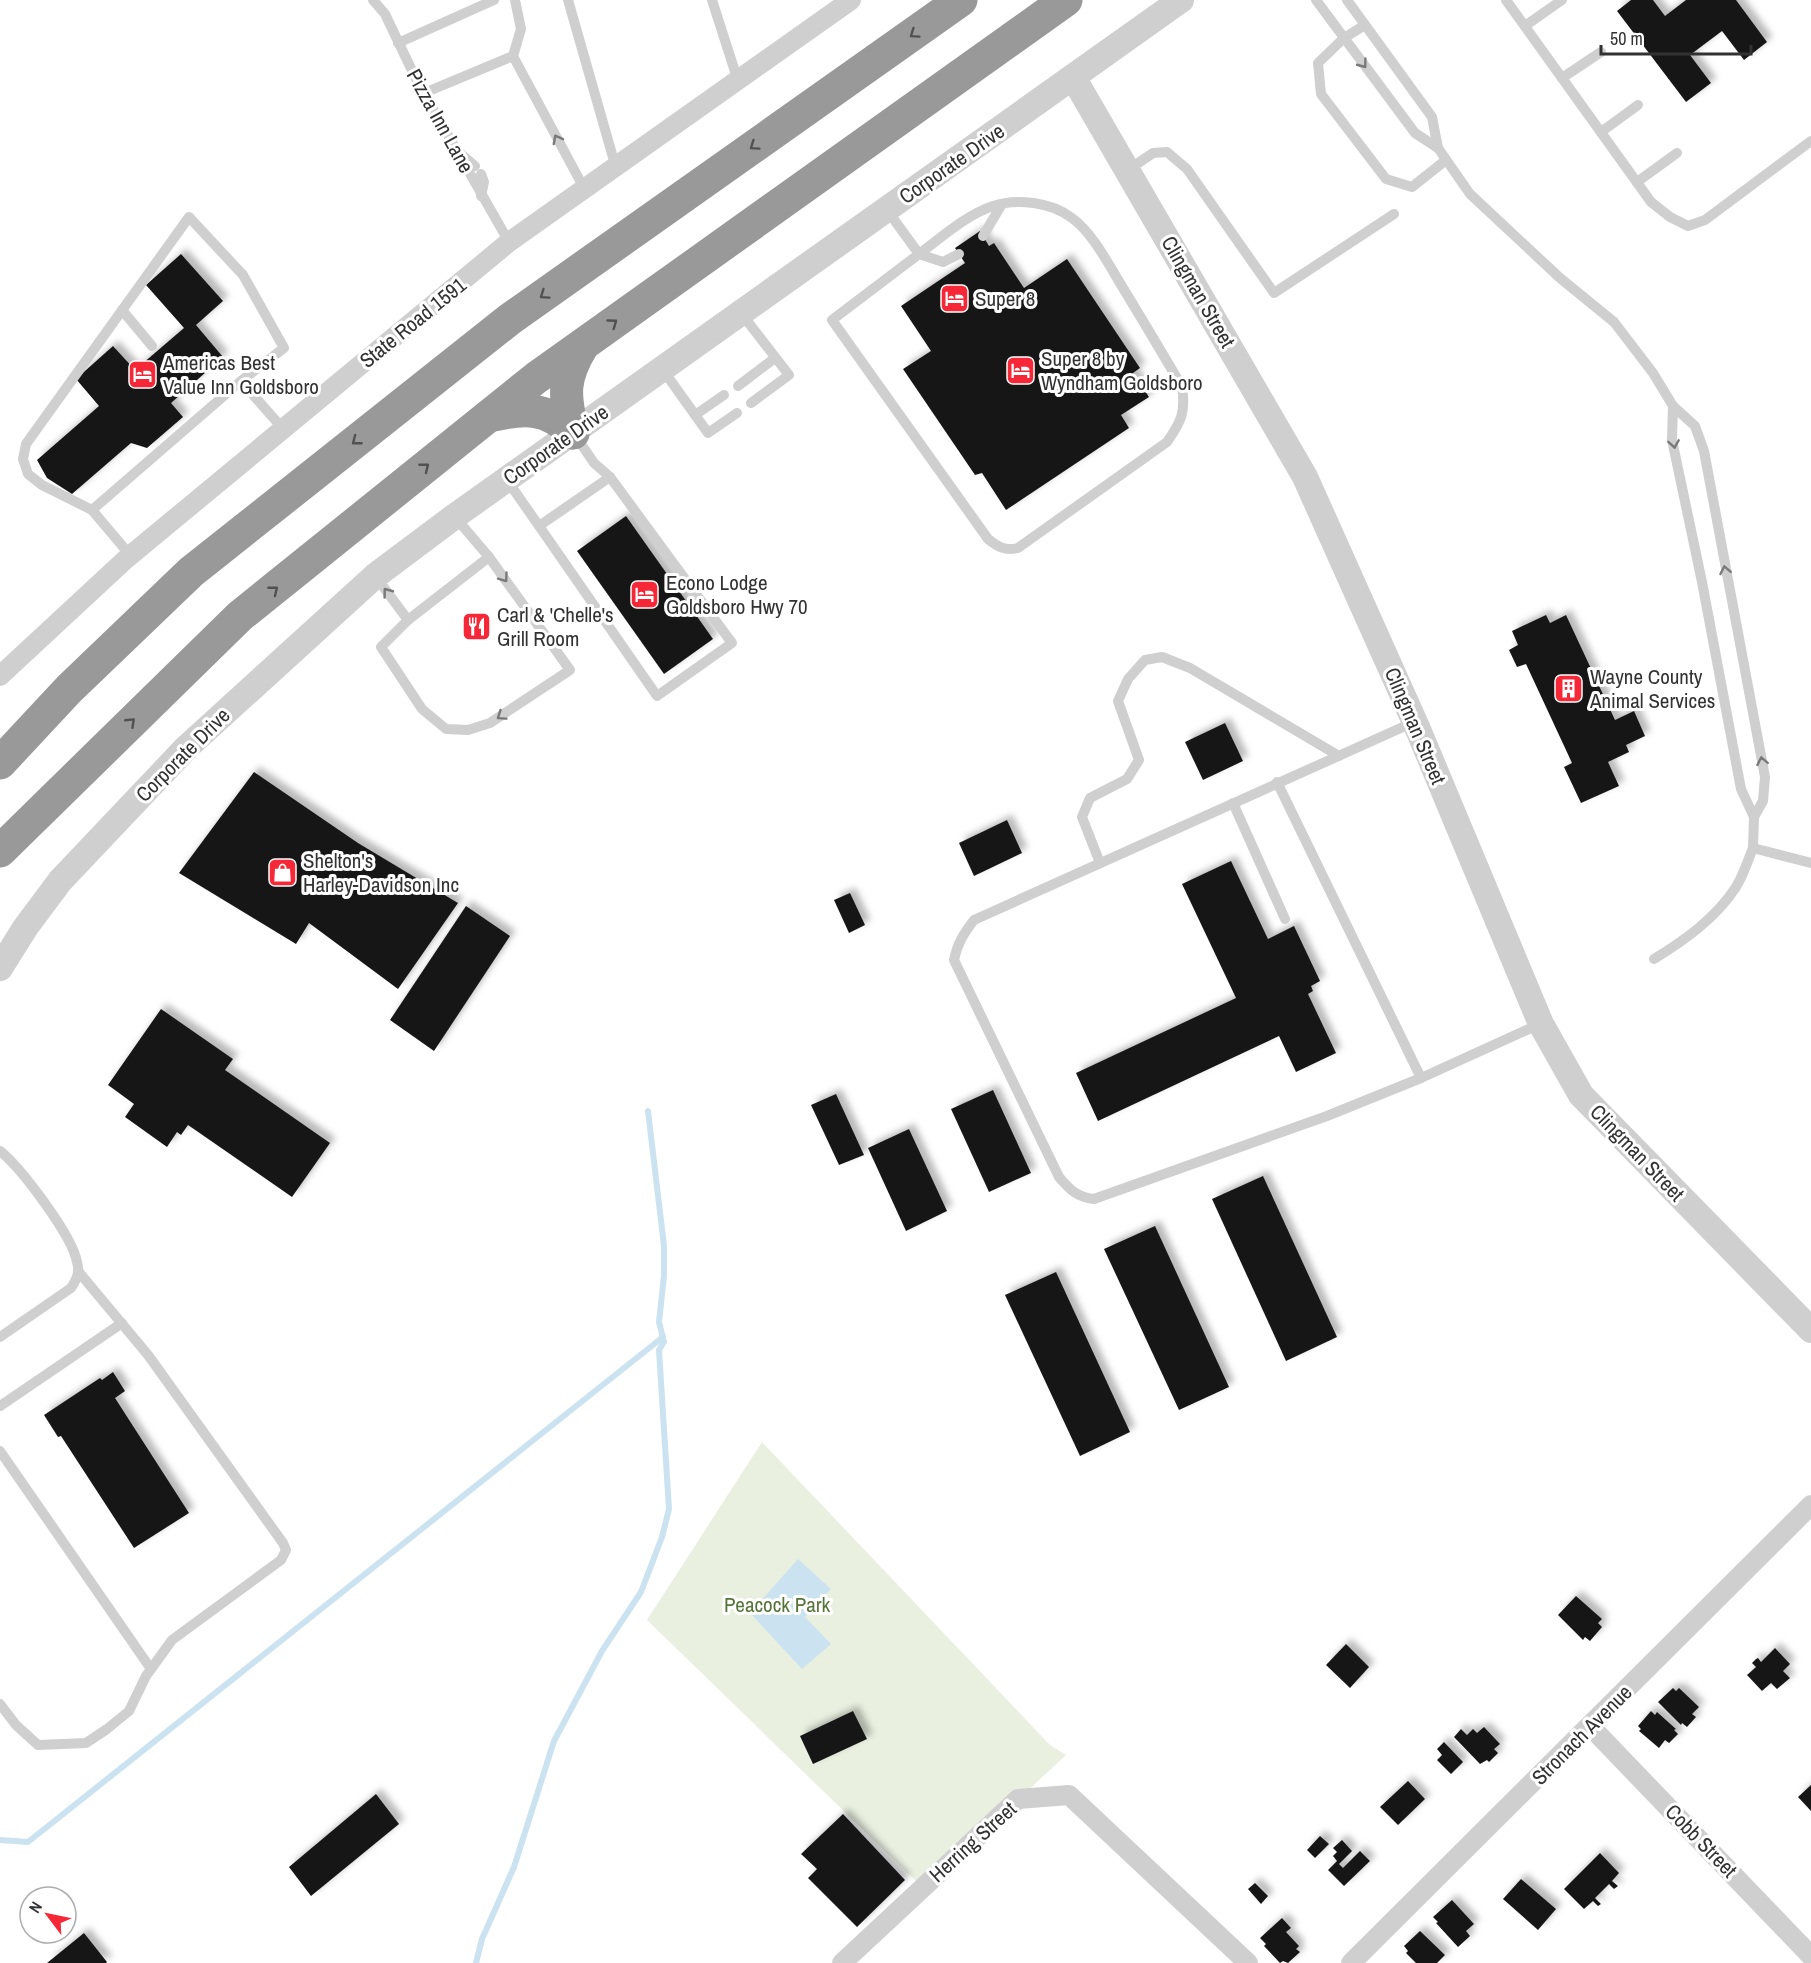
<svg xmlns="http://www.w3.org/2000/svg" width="1811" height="1963" viewBox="0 0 1811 1963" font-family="'Archivo Narrow',sans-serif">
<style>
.green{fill:#e9f0e0}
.water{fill:#cbe2f1}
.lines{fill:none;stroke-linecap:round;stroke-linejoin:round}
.stream{stroke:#cbe2f1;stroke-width:6}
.building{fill:#191919;filter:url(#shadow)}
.service{stroke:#cfcfcf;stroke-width:10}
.minor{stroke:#cfcfcf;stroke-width:20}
.tertiary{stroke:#cfcfcf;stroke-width:26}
.motorway{stroke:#999;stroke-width:33}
.oneway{stroke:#515151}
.oneway2{stroke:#797979}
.labels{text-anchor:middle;stroke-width:6;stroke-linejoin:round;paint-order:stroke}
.street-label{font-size:21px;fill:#323232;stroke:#fff}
.poi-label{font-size:21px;fill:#323232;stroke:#fff;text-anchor:start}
.park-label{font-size:21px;fill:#55743a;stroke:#fff}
</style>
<defs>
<filter id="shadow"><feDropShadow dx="5.5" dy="-5.5" stdDeviation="3" flood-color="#0004"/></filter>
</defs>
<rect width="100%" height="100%" fill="#fff"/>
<path class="green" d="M762 1442 1050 1745 1066 1755 923 1888 647 1620Z"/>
<path class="water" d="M798 1559 831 1589 805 1617 831 1644 802 1669 750 1613Z"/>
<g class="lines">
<g class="stream">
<path d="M0 1840 28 1842 663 1337"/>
<path d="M476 1963 482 1939 514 1867 554 1741 602 1651 641 1592 662 1537 669 1509 659 1350 664 1342 659 1322 664 1276V1246L648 1111"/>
</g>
</g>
<g class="building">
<path d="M1631 0H1653L1665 16 1686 0H1736L1767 42 1744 60 1722 31 1690 55 1711 83 1686 102 1617 11Z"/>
<path d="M980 231 989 246 994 243 1024 288 1067 259 1140 368 1133 373 1149 397 1121 415 1129 428 1006 510 982 473 975 475 903 369 931 351 901 306 965 263 955 248Z"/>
<path d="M181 254 223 301 196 325 223 357 171 403 183 417 147 448 131 443 72 494 47 478 37 460 99 406 76 379 113 346 135 370 184 328 146 285Z"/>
<path d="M626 516 713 639 664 674 577 551Z"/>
<path d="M1546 615 1550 623 1566 615 1615 720 1634 711 1645 736 1626 745 1629 752 1608 762 1619 786 1581 803 1564 767 1572 763 1526 664 1517 667 1509 650 1518 645 1512 631Z"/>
<path d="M1225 723 1243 761 1203 780 1185 742Z"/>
<path d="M254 772 358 843 458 903 398 989 309 923 296 944 179 873Z"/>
<path d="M1007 820 1022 853 974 876 959 843Z"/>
<path d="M1231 861 1268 939 1294 926 1320 981 1311 986 1313 991 1308 994 1336 1053 1296 1072 1279 1036 1098 1121 1076 1073 1236 998 1182 884Z"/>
<path d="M850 893 865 925 849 933 834 900Z"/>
<path d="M466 906 510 936 434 1051 390 1020Z"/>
<path d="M161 1009 233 1059 225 1070 330 1143 292 1197 188 1125 181 1135 177 1132 167 1147 125 1117 134 1104 108 1085Z"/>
<path d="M993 1090 1031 1173 989 1192 951 1109Z"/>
<path d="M836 1094 864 1155 839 1165 811 1105Z"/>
<path d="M909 1129 947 1211 906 1231 868 1148Z"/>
<path d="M1263 1176 1337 1337 1286 1361 1212 1199Z"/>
<path d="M1155 1226 1229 1387 1179 1410 1104 1249Z"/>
<path d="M1056 1272 1130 1432 1080 1456 1005 1295Z"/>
<path d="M113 1372 125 1391 115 1398 189 1513 134 1548 61 1436 58 1437 44 1415 100 1378 102 1380Z"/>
<path d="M1576 1596 1602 1619 1598 1623 1602 1627 1590 1641 1585 1637 1583 1640 1558 1615Z"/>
<path d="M1346 1644 1369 1667 1350 1688 1326 1665Z"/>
<path d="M1775 1648 1790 1664 1783 1671 1790 1678 1777 1689 1771 1683 1762 1691 1747 1675 1756 1667 1752 1663 1756 1659 1758 1658 1761 1662Z"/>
<path d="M1673 1688 1676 1691 1679 1688 1699 1707 1692 1714 1696 1717 1687 1727 1682 1723 1681 1725 1658 1702Z"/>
<path d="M853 1711 867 1739 813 1764 800 1736Z"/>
<path d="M1651 1711 1655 1715 1657 1712 1676 1729 1674 1730 1678 1734 1669 1743 1665 1740 1659 1748 1639 1731 1641 1729 1638 1726Z"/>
<path d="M1484 1727 1500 1744 1494 1749 1498 1753 1489 1762 1487 1760 1480 1764 1454 1737 1461 1729 1467 1735 1473 1729 1477 1733Z"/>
<path d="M1444 1742 1463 1762 1451 1774 1437 1760 1442 1755 1437 1749Z"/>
<path d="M1408 1781 1425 1799 1398 1825 1380 1807Z"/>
<path d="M1811 1785V1811L1798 1797Z"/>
<path d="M376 1794 399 1824 311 1896 289 1867Z"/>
<path d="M843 1814 905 1880 857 1927 808 1878 817 1869 801 1854Z"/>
<path d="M1320 1836 1329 1844 1315 1858 1307 1850Z"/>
<path d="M1342 1840 1352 1851 1339 1864 1343 1868 1360 1851 1370 1861 1344 1886 1328 1870 1337 1861 1333 1856 1337 1852 1333 1848Z"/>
<path d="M1600 1853 1619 1873 1612 1881 1618 1886 1614 1889 1609 1884 1595 1898 1601 1904 1598 1906 1593 1901 1584 1909 1564 1889Z"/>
<path d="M1521 1879 1556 1909 1538 1930 1503 1899Z"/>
<path d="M1255 1883 1268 1896 1261 1904 1248 1889Z"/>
<path d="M1452 1900 1474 1924 1466 1931 1470 1936 1458 1947 1436 1923 1438 1922 1433 1917Z"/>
<path d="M1282 1918 1291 1928 1286 1932 1299 1946 1296 1949 1300 1952 1288 1963 1283 1961 1280 1963 1264 1946 1266 1944 1260 1938Z"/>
<path d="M1420 1931 1445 1955 1437 1963H1416L1406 1953 1408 1951 1404 1946Z"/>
<path d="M84 1933 107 1962 106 1963H47Z"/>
</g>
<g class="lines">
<g class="service">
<path d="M373 0 385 14 416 79 509 242"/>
<path d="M515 0 521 29 513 56 585 190"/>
<path d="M568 0 616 168"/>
<path d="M712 0 738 81"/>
<path d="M1316 0 1415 133 1438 148"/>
<path d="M1347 0 1432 117 1438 148 1470 194 1560 278 1614 322 1653 373 1673 406"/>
<path d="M1506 0 1651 202 1670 217 1688 226 1705 220 1811 141"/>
<path d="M1365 25 1344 38 1318 63 1321 94 1386 179 1412 187 1446 160"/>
<path d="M1525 26 1562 0"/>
<path d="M398 43 494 0"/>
<path d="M1562 78 1601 52"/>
<path d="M424 93 513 56"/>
<path d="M1601 132 1638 105"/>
<path d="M461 154 475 166"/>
<path d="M1128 170 1153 153 1167 152 1187 169 1274 293 1394 214"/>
<path d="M481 174 484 182 481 196"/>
<path d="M1637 182 1677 153"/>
<path d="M887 210 919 254C942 237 966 215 993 206 1017 198 1051 202 1072 218 1093 233 1110 267 1123 288 1143 321 1163 354 1182 387 1186 412 1181 422 1167 442L1018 548C1005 551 998 547 988 539L832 320 919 254 943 262 959 254"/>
<path d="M983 236 1002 204"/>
<path d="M122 310 152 346"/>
<path d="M741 313 789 375 751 403"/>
<path d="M663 370 708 433 737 413"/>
<path d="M738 386 775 358"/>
<path d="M695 415 724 395"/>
<path d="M507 480 539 526 610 477 594 463 575 435"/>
<path d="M92 510 241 381"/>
<path d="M539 526 657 696 732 643 610 477"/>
<path d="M130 555 92 510 42 485 28 474 23 459 26 444 189 217 243 275 284 348 241 381 284 430"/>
<path d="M376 577 408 620 381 647 422 709 446 729 468 730 490 723 570 670 489 557 455 517"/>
<path d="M408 620 489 557"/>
<path d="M1414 722 974 920C964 933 957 944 954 960L1059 1177C1070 1190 1077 1197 1094 1199L1327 1116 1421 1078 1540 1024"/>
<path d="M1277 782 1421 1078"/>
<path d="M1233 803 1285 919"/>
<path d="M1753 848 1754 817 1741 789 1702 582 1672 440 1673 406 1695 426 1704 451 1765 777 1763 801 1754 817"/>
<path d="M1100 863 1082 817 1090 798 1127 779 1139 760 1118 701 1128 679 1145 660 1162 657 1190 668 1339 756"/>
<path d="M1654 959C1685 940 1716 918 1736 887 1743 876 1748 860 1753 848L1811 863"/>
<path d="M0 1151C21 1168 72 1235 77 1262 80 1272 77 1279 71 1288L0 1337"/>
<path d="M0 1406 122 1323"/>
<path d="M0 1451 151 1669"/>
<path d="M0 1704 16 1725 38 1745 86 1743 107 1729 129 1711 146 1676 172 1640 281 1560 286 1550 283 1543 148 1355 78 1271"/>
</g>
<g class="minor">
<path d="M0 676 126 559 509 242 851 0"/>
<path d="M1590 1726 1811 1956"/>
<path d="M842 1963 1018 1799 1069 1795 1248 1963"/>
<path d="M1351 1963 1811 1505"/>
</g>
<g class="tertiary">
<path d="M1073 77 1305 477 1417 727 1541 1024 1581 1095 1811 1330"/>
<path d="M0 968 25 928 60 881 186 748 375 576 455 516 1181 0"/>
</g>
<g class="motorway">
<path d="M489 416C523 408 547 406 573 433"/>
<path d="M573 433C564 395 562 379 583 345"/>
<path d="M0 763 69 689 191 572 510 319 961 0"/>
<path d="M0 851 240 616 536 378 1066 0"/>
</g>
</g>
<defs><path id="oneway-chevron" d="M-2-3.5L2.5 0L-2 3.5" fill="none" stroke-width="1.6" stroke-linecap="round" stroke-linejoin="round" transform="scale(1.5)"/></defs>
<g class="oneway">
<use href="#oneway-chevron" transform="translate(914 34) rotate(145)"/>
<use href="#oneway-chevron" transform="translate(754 146) rotate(145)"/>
<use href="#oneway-chevron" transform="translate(544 295) rotate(145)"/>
<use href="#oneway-chevron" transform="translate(613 323) rotate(-36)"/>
<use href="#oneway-chevron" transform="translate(356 441) rotate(142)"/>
<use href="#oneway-chevron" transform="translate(425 467) rotate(-39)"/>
<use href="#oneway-chevron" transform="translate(274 590) rotate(-39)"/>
<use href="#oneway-chevron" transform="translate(131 722) rotate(-44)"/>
</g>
<g class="oneway2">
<use href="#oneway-chevron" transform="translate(1363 64) rotate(53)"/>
<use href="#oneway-chevron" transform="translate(557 139) rotate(-118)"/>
<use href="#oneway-chevron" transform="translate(1674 444) rotate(81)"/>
<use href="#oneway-chevron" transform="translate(1725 570) rotate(-101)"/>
<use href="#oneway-chevron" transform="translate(504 578) rotate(54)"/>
<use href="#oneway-chevron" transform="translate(387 592) rotate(-127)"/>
<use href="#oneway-chevron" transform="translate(501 716) rotate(146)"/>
<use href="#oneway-chevron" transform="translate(1762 761) rotate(-101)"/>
</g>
<defs>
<symbol id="hotel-square" viewBox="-11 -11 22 22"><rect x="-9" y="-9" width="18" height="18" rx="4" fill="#f62837" stroke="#fff"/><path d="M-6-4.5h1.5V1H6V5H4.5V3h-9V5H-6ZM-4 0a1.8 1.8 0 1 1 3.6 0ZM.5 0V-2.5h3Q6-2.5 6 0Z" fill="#fff"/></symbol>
<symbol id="restaurant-square" viewBox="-11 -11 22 22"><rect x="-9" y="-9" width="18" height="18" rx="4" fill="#f62837" stroke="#fff"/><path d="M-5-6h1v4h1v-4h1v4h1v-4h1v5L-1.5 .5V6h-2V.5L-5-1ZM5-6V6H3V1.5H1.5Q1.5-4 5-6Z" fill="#fff"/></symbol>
<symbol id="building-square" viewBox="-11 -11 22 22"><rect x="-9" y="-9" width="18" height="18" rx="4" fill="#f62837" stroke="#fff"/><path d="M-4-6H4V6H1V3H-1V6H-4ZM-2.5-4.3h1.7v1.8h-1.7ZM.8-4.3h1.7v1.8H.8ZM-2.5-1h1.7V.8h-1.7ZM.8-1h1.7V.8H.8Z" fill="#fff"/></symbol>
<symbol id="shop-square" viewBox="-11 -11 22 22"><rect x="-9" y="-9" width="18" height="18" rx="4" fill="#f62837" stroke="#fff"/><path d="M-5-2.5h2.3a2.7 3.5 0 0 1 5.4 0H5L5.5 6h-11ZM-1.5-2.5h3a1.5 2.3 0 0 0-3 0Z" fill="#fff"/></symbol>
</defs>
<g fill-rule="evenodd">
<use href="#hotel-square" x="938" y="282" width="33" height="33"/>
<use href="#hotel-square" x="1004" y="354" width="33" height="33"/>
<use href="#hotel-square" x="126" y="358" width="33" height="33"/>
<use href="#hotel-square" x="628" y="578" width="33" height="33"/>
<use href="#restaurant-square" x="460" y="610" width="33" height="33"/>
<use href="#building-square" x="1552" y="672" width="33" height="33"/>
<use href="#shop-square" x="266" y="856" width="33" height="33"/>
</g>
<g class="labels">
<g class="street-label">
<text transform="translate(440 121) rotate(61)" y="7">Pizza Inn Lane</text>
<text transform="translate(952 164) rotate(-35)" y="7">Corporate Drive</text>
<text transform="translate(1198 292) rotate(60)" y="7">Clingman Street</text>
<text transform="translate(413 323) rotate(-39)" y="7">State Road 1591</text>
<text transform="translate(556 445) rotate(-35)" y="7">Corporate Drive</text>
<text transform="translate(1415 726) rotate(67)" y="7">Clingman Street</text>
<text transform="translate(183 755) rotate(-45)" y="7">Corporate Drive</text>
<text transform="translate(1637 1153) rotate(46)" y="7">Clingman Street</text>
<text transform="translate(1582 1735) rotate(-45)" y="7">Stronach Avenue</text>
<text transform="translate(1701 1841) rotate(46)" y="7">Cobb Street</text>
<text transform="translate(973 1842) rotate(-42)" y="7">Herring Street</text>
</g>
<g class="poi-label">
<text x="975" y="306">Super 8</text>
<text x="1041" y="366">Super 8 by<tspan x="1041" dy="24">Wyndham Goldsboro</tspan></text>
<text x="163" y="370">Americas Best<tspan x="163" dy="24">Value Inn Goldsboro</tspan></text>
<text x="666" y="590">Econo Lodge<tspan x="666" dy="24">Goldsboro Hwy 70</tspan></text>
<text x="497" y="622">Carl &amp; 'Chelle's<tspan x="497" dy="24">Grill Room</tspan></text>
<text x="1590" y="684">Wayne County<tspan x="1590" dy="24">Animal Services</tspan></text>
<text x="303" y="868">Shelton's<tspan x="303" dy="24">Harley-Davidson Inc</tspan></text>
</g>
<g class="park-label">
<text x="777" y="1612">Peacock Park</text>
</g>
</g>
<g transform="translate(48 1915) rotate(302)"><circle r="28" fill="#ffffff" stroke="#adadad" stroke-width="1.5"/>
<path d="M0-4.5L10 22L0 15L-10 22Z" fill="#f62837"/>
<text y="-9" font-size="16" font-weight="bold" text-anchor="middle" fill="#323232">N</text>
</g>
<path d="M1601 45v9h150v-9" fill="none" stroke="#323232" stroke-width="3"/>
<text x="1610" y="45" font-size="18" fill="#323232" stroke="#ffffff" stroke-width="4.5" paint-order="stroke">50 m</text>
</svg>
